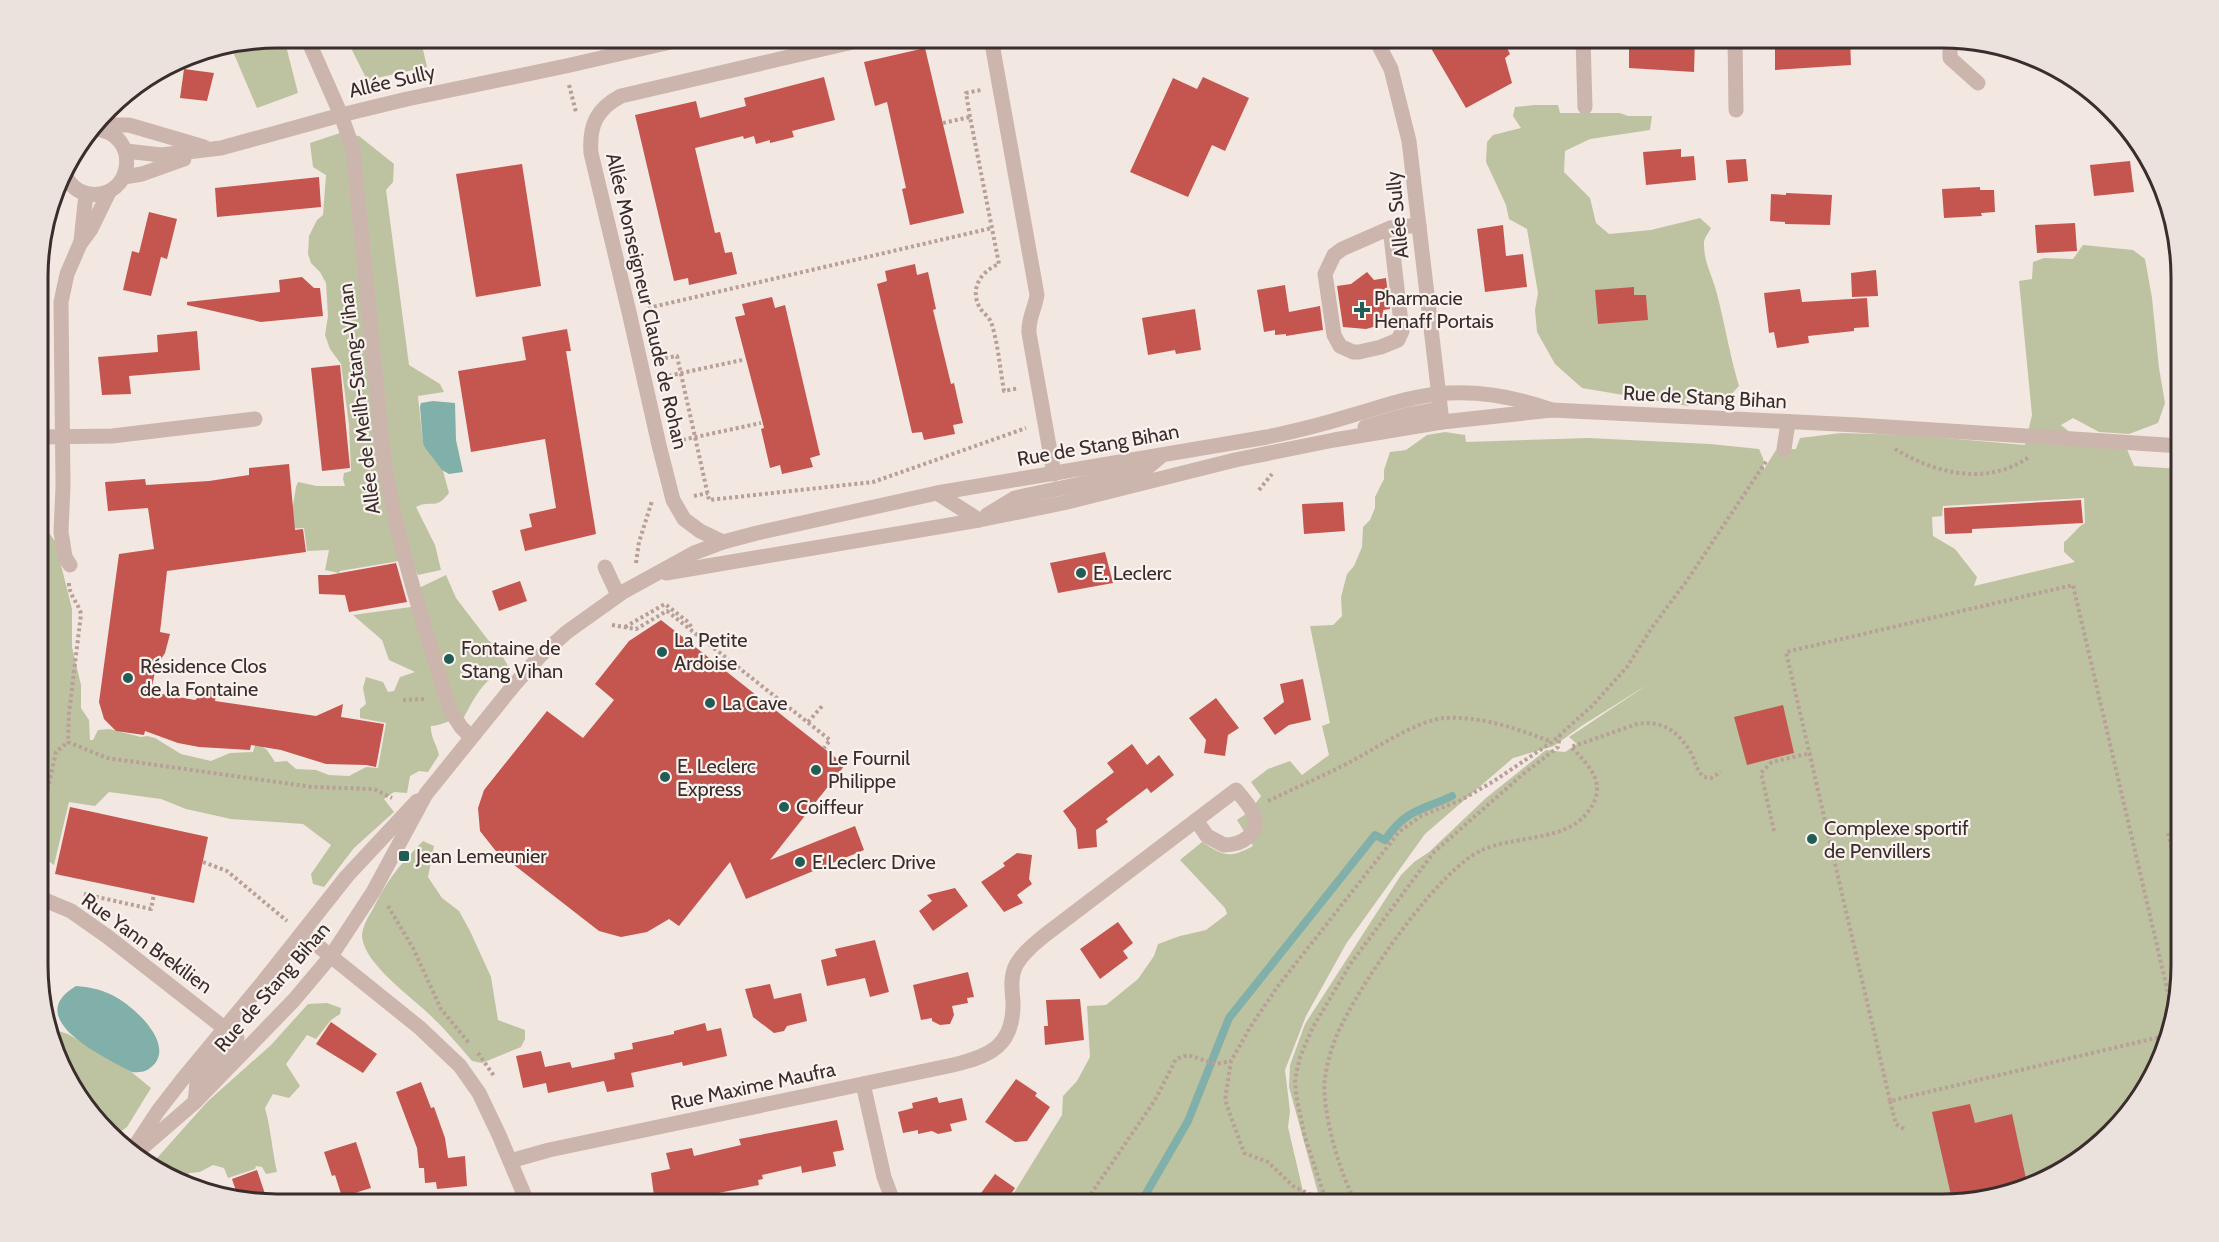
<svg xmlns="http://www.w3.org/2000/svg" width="2219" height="1242" viewBox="0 0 2219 1242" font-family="Cabin,sans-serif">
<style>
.green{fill:#bdc3a1;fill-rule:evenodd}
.water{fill:#80b0a9}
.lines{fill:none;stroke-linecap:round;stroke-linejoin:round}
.stream{stroke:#80b0a9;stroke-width:8}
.building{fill:#c4564f}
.path{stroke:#b89f97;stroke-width:4;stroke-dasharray:3 3;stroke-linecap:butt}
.minor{stroke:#ccb5ad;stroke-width:15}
.poi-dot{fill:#215c55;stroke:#faf2ee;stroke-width:2}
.labels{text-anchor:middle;stroke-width:4.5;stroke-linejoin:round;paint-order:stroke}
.street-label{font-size:20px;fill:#3a2d2b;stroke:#faf2ee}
.poi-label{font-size:20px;fill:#3a2d2b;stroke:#faf2ee;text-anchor:start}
.rim{fill:none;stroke:#3a2d2b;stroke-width:3}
</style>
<rect width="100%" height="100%" fill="#f3e7e1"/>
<g class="green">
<path d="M277 38H284L298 93 257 108 231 47Z"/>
<path d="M346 38H404L412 43 422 45 427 67 367 80Z"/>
<path d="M1535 105H1558L1560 113H1620L1628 116H1652L1650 130 1590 139 1565 151 1564 172 1590 198 1596 223 1609 234 1651 230 1700 218 1711 228C1708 234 1703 239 1704 245 1704 263 1713 277 1717 294 1725 325 1730 356 1739 386L1724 402 1688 406 1582 388 1555 364 1537 332 1535 310 1538 293 1527 229 1509 219 1506 205 1486 162 1487 142 1493 135 1521 128 1513 116 1515 107Z"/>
<path d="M340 133 359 136 394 164 393 182 386 190 409 365 440 384 444 392 418 396 423 444 443 471 449 493C435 511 432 499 416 507L435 545 441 570 418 575 411 559 340 571 339 573 325 570 329 550 307 551 304 528 285 529 286 509 293 505 296 487 298 482 317 486H345L343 479 344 473 351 471 349 425 341 364 330 349 325 335 328 316 326 283 320 272 311 263 308 254 309 236 317 220 323 215 326 175 313 167 310 143Z"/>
<path d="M2083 245 2133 250 2145 259 2152 298 2159 368 2165 403 2158 423 2129 434 2099 432 2073 418 2061 425 2084 444 2126 447 2134 466 2181 469V980L2150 1084 2112 1134 2062 1172 1957 1204H1321L1289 1087 1290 1065 1305 1024 1401 875 1414 862 1429 852 1486 798 1546 750 1565 752 1577 744 1569 737 1647 685 1583 725 1554 746 1513 758 1425 834 1346 944 1306 1016 1285 1070 1290 1111 1288 1127 1306 1204H1007L1062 1115 1063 1096 1077 1081 1090 1057 1087 1006 1106 1005 1138 979 1154 956 1158 944 1180 936 1206 930 1227 914 1225 908 1180 860 1202 842C1224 856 1229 859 1253 846L1237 820 1250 811 1261 796 1251 782 1268 769 1290 761 1302 775 1329 755 1322 726 1330 723 1310 626 1333 625 1342 616 1341 597 1347 574 1354 566 1362 547 1363 527 1370 520 1375 508V497L1384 479V470L1390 452 1406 450 1427 435 1445 432 1465 435 1466 442 1589 438 1710 444 1759 449 1763 458 1764 469 1776 450 1796 449 1800 438 1841 433 1911 435 2025 445 2032 415 2019 281 2032 279 2033 262 2044 258 2073 259ZM2084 498 2085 523C2076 528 2072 536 2064 542V552L2075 562 1974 586 1977 577 1955 549 1933 536 1932 517 1942 516 1943 506Z"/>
<path d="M40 524H42L55 541 72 609V647L81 685V708L89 720 90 740H93L98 730 109 729 141 737 147 736 155 738 181 754 211 761 230 753 253 752 256 742 267 750 275 762 287 761 296 769 316 770 329 775 349 776 366 767 378 768 386 723 360 718V709L366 704 363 688 366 677 383 682 388 692 394 691 400 677 415 672 389 660 382 640 353 615 411 607 421 587 446 575 456 598 488 640 498 648 508 666C482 682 477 693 463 719 448 719 445 725 431 726 430 736 437 745 439 755L428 772 419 771 410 776 407 793 394 792 384 799 394 812 354 848 324 887 313 884 311 874 331 845 303 824 231 819 186 809 161 799 109 792 95 806 69 802 54 865 43 857 40 852V798L43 796 40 784Z"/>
<path d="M423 841 434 846 428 877 442 898 459 911 470 931 491 977 498 1020 525 1030V1039L521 1047 482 1063 472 1061C459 1046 446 1030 431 1016 413 998 365 965 362 937 362 926 369 916 374 907 389 877 400 865 423 841Z"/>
<path d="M327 1003 341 1008 340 1014 331 1020 316 1039 307 1035 286 1064 300 1086 289 1098 273 1094 265 1108C271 1129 272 1150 277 1172L266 1174 262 1167 256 1166 255 1169 228 1178 224 1168 213 1165 200 1172 189 1173 184 1183 158 1173 150 1166 207 1102 271 1045 308 1004Z"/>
<path d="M52 1029 68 1034 129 1070 151 1088 127 1127 117 1134 78 1098Z"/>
</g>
<g class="water">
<path d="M433 401 455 403 456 440 463 472 449 474 442 470 426 449 423 444 420 407 421 403Z"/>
<path d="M76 986C89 987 100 989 112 995 131 1004 171 1039 156 1062 149 1071 143 1073 132 1072 106 1058 20 1019 76 986Z"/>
</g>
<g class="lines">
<path class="stream" d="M1140 1204 1188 1121 1229 1018 1375 835 1385 840C1406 809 1421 811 1452 796"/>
</g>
<g class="building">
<path d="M1425 38H1502L1510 54 1505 58 1512 83 1466 108Z"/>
<path d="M1629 38H1695L1694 72 1629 68Z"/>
<path d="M1775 38H1850L1851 65 1775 70Z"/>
<path d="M925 48 964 213 910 225 902 189 906 188 887 102 875 106 864 62Z"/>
<path d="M184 69 214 73 207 101 180 98Z"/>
<path d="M824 77 835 120 792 131 794 137 770 143V140L756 144 754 136 744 139 743 136 695 148 715 233 720 232 725 253 732 252 737 274 689 285 688 278 674 281 635 115 696 101 700 118 746 106 744 98Z"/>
<path d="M1203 77 1249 98 1225 151 1212 145 1188 197 1130 172 1173 78 1197 89Z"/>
<path d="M1681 149V157L1694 156 1696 180 1646 185 1643 152Z"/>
<path d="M1746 159 1748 181 1728 183 1726 160Z"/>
<path d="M2130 161 2134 192 2094 196 2090 165Z"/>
<path d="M522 164 541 286 476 297 456 174Z"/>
<path d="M319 177 321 207 217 217 215 188Z"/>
<path d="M1980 187V190H1994L1995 212 1981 213 1982 216 1944 218 1942 189Z"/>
<path d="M1786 193 1832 195 1830 225 1785 224V222L1770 221 1771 194 1786 195Z"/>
<path d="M149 212 177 219 167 259 161 257 151 296 123 290 132 251 139 253Z"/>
<path d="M2075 223 2077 251 2037 253 2035 225Z"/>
<path d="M1503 225 1506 256 1523 254 1527 287 1485 292 1477 229Z"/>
<path d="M915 264 917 275 928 272 936 309 933 310 951 384 954 383 963 423 953 425 955 434 924 440 922 432 912 433 877 284 887 281 885 271Z"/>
<path d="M1876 270 1878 296 1852 297 1851 273Z"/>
<path d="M1367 272 1374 280 1386 278 1390 309 1383 310 1385 320 1377 326 1366 329 1343 327 1337 286 1351 284Z"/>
<path d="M302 277 314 288H320L323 316 261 322 187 305V302L280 292 279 280Z"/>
<path d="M1285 285 1289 312 1320 306 1323 330 1286 336V334L1275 335V330L1264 332 1257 290Z"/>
<path d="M1634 287V295H1646L1648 320 1598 324 1595 290Z"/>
<path d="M1800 289 1802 302 1867 298 1869 327 1854 328V331L1808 336 1809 343 1777 348 1774 332 1769 333 1764 293Z"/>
<path d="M772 297 775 308 785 305 820 455 810 458 813 467 782 474 780 465 770 468 761 429 764 428 735 317 745 315 742 304Z"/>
<path d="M1195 309 1201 350 1176 354 1175 350 1148 355 1142 318Z"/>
<path d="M567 329 571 351H566L596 534 525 551 520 530 532 527 529 514 556 508 545 439 471 452 458 371 526 360 522 337Z"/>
<path d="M197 331 200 370 129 376 131 394 102 395 98 357 158 352 157 335Z"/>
<path d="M340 365 350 468 322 471 311 368Z"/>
<path d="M289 464 295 530 303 529 306 552 167 571 160 632 170 634 165 653 156 667 151 692 195 700 218 683 215 701 316 716 343 704 341 717 384 724 376 767 366 765 326 764 281 750 251 745 250 750 199 747 178 743 145 731 144 735 116 731 104 719 99 702 119 554 154 549 148 508 108 511 105 482 145 479 146 485 209 481 249 475V468Z"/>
<path d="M2081 500 2083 523 1972 529V533L1945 534 1944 508Z"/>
<path d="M1343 502 1345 531 1304 534 1302 504Z"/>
<path d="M1105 552 1113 583 1058 593 1050 563Z"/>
<path d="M396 563 407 602 349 612 345 595 319 594 318 575H329Z"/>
<path d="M520 581 527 601 499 611 492 591Z"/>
<path d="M661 620 845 765 770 860 855 826 864 850 746 899 730 862 679 926 669 919 647 932 621 937 599 931 495 850 480 831 478 808 484 790 547 711 583 738 614 700 595 684 629 641Z"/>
<path d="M1303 679 1311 720 1289 725 1275 735 1263 718 1284 702 1280 684Z"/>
<path d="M1216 698 1239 728 1228 735 1225 756 1204 753 1206 740 1189 718Z"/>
<path d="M1783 705 1794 753 1747 765 1734 717Z"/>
<path d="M1132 744 1147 765 1159 755 1174 775 1151 793 1147 788 1106 819 1108 822 1096 830 1097 847 1078 849 1076 829 1063 811 1114 772 1107 763Z"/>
<path d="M70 807 208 837 194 903 55 874Z"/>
<path d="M1017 853 1032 855 1029 879 1032 884 1017 895 1023 903 1004 912 981 882 1005 866 1003 863Z"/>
<path d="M955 888 968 906 933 931 919 911 932 901 927 895Z"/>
<path d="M1118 922 1133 943 1123 951 1128 958 1100 979 1080 949Z"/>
<path d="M875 940 889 992 870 997 865 978 827 986 821 960 837 956 835 949Z"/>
<path d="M968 972 974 997 967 998 968 1003 952 1006 954 1015 950 1024 940 1025 932 1021V1018L921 1020 913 985Z"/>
<path d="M770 984 774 999 801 993 807 1021 787 1026 784 1031 774 1033 753 1017 745 989Z"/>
<path d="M1080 999 1084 1040 1045 1045 1044 1026H1048L1046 1000Z"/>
<path d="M331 1022 377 1054 363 1073 316 1044Z"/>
<path d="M705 1023 707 1031 721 1028 727 1056 683 1066 682 1062 631 1073 634 1087 607 1092 604 1081 548 1093 546 1083 523 1088 516 1056 541 1051 545 1067 570 1062 572 1068 615 1059 614 1053 633 1049 632 1043 674 1034V1031Z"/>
<path d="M1016 1079 1037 1093 1035 1096 1050 1107 1027 1141 1015 1142 985 1122Z"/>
<path d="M421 1082 431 1108 434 1107 445 1138 448 1158 465 1156 467 1186 437 1189 436 1182 425 1183 424 1168H419L417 1148 396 1092Z"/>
<path d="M937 1097 939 1103 962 1098 967 1120 950 1124 952 1131 938 1134 932 1131 918 1134V1130L903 1133 898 1112 913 1108 912 1103Z"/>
<path d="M1970 1104 1975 1123 2012 1114 2027 1183 1953 1204 1932 1112Z"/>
<path d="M837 1120 844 1150 833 1152 836 1166 802 1173 801 1166 762 1175 763 1179 758 1180 759 1185 698 1197 699 1204H671L670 1201 655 1204 651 1173 670 1169 666 1153 692 1148 694 1156 741 1145 739 1139Z"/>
<path d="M356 1142 371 1188 342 1197 335 1175 332 1176 324 1152Z"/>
<path d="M257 1170 268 1203 239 1200 232 1179Z"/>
<path d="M995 1174 1015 1188 1004 1204H973Z"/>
</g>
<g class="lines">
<g class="path">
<path d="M569 85 576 112"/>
<path d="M970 117 966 93 981 90"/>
<path d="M943 123 970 117 999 264C981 271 969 289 980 308 983 313 989 317 991 322 998 342 1000 369 1004 391L1019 388"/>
<path d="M648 308 992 228"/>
<path d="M659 359 677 356 709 500 873 482 1026 428"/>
<path d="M663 377 742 360"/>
<path d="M677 441 761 423"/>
<path d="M1895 449C1936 474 1988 486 2029 457"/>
<path d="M1259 490 1272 474"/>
<path d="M694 496 708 493"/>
<path d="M636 563 639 542 652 501"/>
<path d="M69 583C69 596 78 602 81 614L69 713 68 742 107 758 312 787 374 789 392 798"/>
<path d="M612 625 636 629 667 611 830 740 824 748"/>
<path d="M625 627 665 604 688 622 692 628"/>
<path d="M403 700 426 699"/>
<path d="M808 722 823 705"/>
<path d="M1268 801C1295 788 1323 776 1350 762 1377 748 1417 720 1445 718 1482 716 1518 729 1552 742"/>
<path d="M40 825 56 752 68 742"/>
<path d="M1774 831 1761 773 1772 762 1811 753"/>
<path d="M2168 833 2181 889"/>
<path d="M203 862 227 871 287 921"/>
<path d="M84 894 151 909 154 894"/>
<path d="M388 906 413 948 441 1009 469 1043"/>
<path d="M2164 1036 1890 1101 1786 652 2073 585 2172 1010"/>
<path d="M478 1053 494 1076"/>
<path d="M1890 1101 1896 1124 1904 1129"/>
<path d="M1311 1195 1293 1186 1268 1162 1244 1153 1225 1100 1231 1061 1251 1026 1278 986 1399 832 1421 816 1461 800 1494 781 1552 742 1592 706 1627 667 1651 629 1688 579 1767 460"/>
<path d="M1084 1204 1155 1100 1176 1059 1188 1055 1216 1064 1231 1061"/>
<path d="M1327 1204 1305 1137 1296 1095 1295 1079 1300 1057 1313 1027 1351 963 1434 852 1522 775 1558 747 1560 735"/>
<path d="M1357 1204C1340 1176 1321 1110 1325 1078 1328 1058 1334 1039 1343 1022 1365 978 1438 870 1482 850 1513 836 1566 841 1587 813 1609 786 1591 767 1571 747L1637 724C1663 720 1678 731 1691 753 1696 762 1696 770 1704 777L1711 778 1721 772"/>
</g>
<g class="minor">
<path d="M307 38 341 115 353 149 383 453C396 541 424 625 450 710L461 727 471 737"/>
<path d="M991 38 1037 295C1035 309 1028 318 1029 333L1054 474"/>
<path d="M1375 38 1391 69 1409 141 1442 422"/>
<path d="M1583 38 1585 107"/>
<path d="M1735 38 1736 110"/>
<path d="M1950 39V58L1978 83"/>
<path d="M106 131 112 125H129L204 147"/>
<path d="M126 151 161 155 221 148 341 115 407 99 566 66 688 38"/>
<path d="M63 171C68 183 76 192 89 194 134 200 142 133 95 129"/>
<path d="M124 177 142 174 184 159"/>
<path d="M1390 228 1402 331 1398 340 1381 347 1359 352H1353L1340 346 1334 335 1325 274 1334 255 1342 249 1390 228 1419 225"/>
<path d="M81 241 86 194"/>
<path d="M1365 427 1407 415 1440 409"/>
<path d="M40 437 112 436 255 419"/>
<path d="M1784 449 1788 423"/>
<path d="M937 493 979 520"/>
<path d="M987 515 1015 498 1137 472 1147 468 1160 457"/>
<path d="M723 542 700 531 684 519 673 500 659 445 629 312 591 153C589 126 596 109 621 96L870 38"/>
<path d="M70 565 65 557 61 532 63 486 61 302 67 274 80 244 91 229 109 192"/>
<path d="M605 567 618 595"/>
<path d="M666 573 979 520 1063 503 1235 460 1334 440 1442 422 1552 410 1857 425 2181 446"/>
<path d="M40 898 71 911 108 937 237 1038 197 1083 195 1102"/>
<path d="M302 933 420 1028 460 1066 479 1093 499 1135 528 1204"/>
<path d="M863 1084 884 1177 894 1204"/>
<path d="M133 1149 158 1111 182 1080 263 982 347 876 417 801"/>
<path d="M136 1153 195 1102 294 1000 331 956 373 892 426 794 514 685 540 656 567 632 623 592 694 553 723 542 757 533 937 493 1267 437C1296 431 1324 424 1353 415 1381 407 1408 397 1438 394 1476 390 1515 397 1552 410"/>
<path d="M510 1161 549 1150 953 1065C990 1056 1014 1046 1013 1002 1012 990 1010 977 1016 965 1023 953 1034 944 1045 935L1236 790C1242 797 1249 805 1253 813 1262 834 1241 845 1224 845L1207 836 1196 820"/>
</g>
</g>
<g class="poi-dot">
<path d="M1359 301h6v6h6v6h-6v6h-6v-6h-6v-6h6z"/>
<circle cx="1081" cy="573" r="6"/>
<circle cx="662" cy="652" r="6"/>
<circle cx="449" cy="659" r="6"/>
<circle cx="128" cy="678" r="6"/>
<circle cx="710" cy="703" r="6"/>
<circle cx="816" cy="770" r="6"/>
<circle cx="665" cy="777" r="6"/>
<circle cx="784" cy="807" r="6"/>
<circle cx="1812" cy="839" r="6"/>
<rect x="398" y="850" width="12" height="12" rx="3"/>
<circle cx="800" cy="862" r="6"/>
</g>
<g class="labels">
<g class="street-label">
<text transform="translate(392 81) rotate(-13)" y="7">Allée Sully</text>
<text transform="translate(1397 215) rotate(-96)" y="7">Allée Sully</text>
<text transform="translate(647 301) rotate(77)" y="7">Allée Monseigneur Claude de Rohan</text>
<text transform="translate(1705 397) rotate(3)" y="7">Rue de Stang Bihan</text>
<text transform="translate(359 399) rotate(-97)" y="7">Allée de Meilh-Stang-Vihan</text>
<text transform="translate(1098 445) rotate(-10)" y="7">Rue de Stang Bihan</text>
<text transform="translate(147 943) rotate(36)" y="7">Rue Yann Brekilien</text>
<text transform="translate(272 987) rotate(-49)" y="7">Rue de Stang Bihan</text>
<text transform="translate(753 1086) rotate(-12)" y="7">Rue Maxime Maufra</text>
</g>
<g class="poi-label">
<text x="1374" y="305">Pharmacie<tspan x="1374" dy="23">Henaff Portais</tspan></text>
<text x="1093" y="580">E. Leclerc</text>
<text x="674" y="647">La Petite<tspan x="674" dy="23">Ardoise</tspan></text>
<text x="461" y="655">Fontaine de<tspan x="461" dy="23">Stang Vihan</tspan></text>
<text x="140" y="673">Résidence Clos<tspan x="140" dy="23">de la Fontaine</tspan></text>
<text x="722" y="710">La Cave</text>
<text x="828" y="765">Le Fournil<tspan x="828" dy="23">Philippe</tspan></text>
<text x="677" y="773">E. Leclerc<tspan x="677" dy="23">Express</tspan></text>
<text x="796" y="814">Coiffeur</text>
<text x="1824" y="835">Complexe sportif<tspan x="1824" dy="23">de Penvillers</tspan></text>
<text x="416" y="863">Jean Lemeunier</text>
<text x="812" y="869">E.Leclerc Drive</text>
</g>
</g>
<path d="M0 0H2219V1242H0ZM277 48H1942A229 229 0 0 1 2171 277V965A229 229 0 0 1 1942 1194H277A229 229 0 0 1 48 965V277A229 229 0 0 1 277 48Z" fill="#ebe2de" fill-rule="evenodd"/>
<path class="rim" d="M277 48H1942A229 229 0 0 1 2171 277V965A229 229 0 0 1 1942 1194H277A229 229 0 0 1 48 965V277A229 229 0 0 1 277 48Z"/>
</svg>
